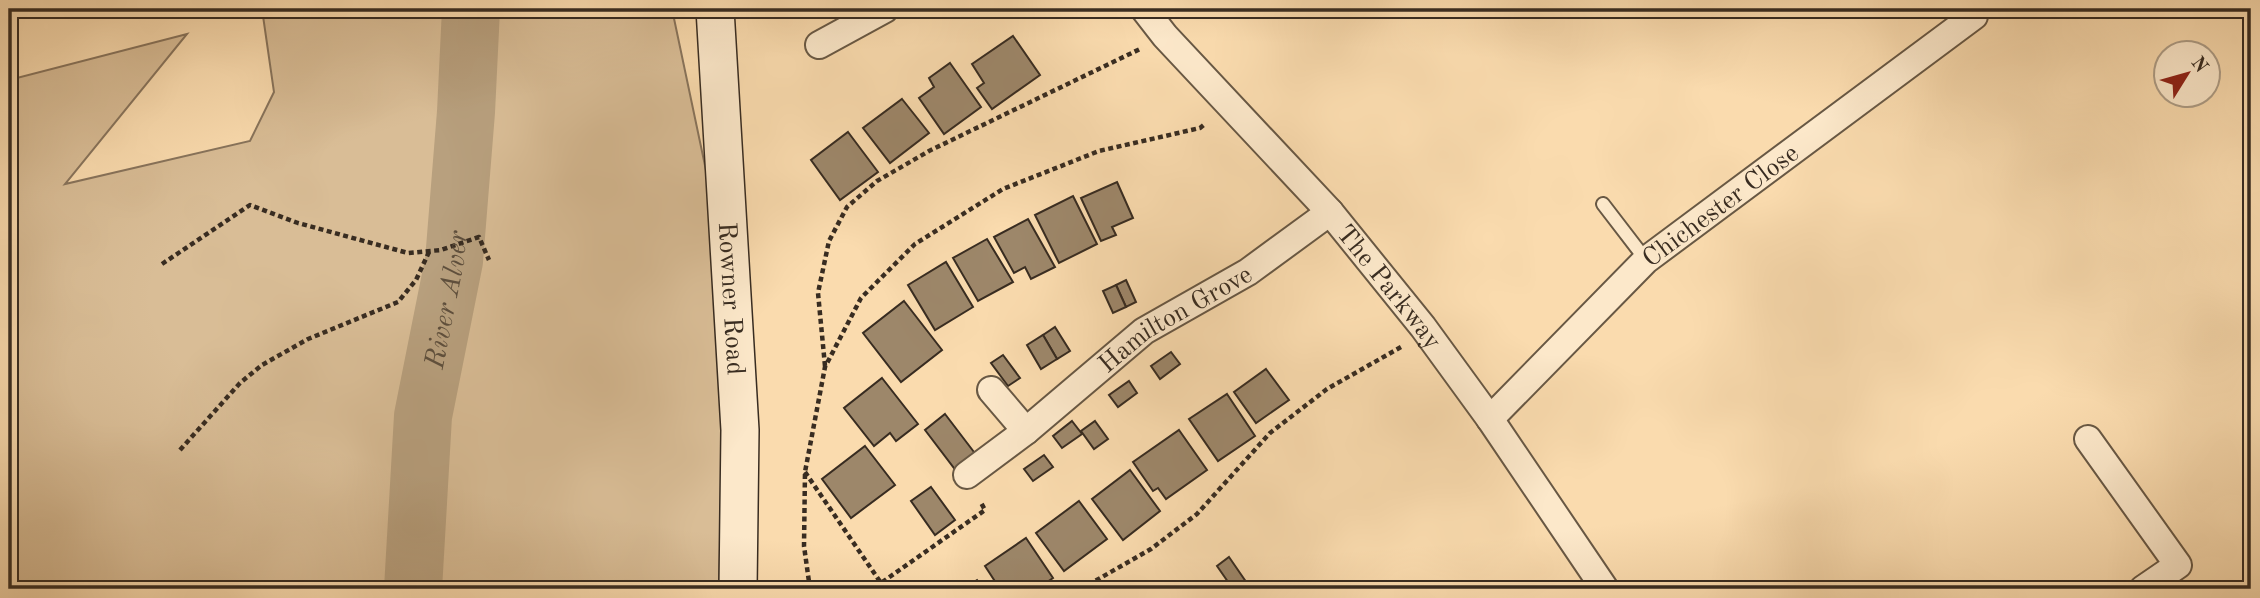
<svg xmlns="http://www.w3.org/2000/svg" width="2260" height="598" viewBox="0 0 2260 598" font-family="'Old Standard TT',serif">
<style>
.green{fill:#d9bd96;stroke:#88745c;stroke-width:2}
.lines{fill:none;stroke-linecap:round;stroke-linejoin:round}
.river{stroke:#b8a07e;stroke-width:58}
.building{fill:#9d876a;stroke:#382c21;stroke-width:2}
.lane-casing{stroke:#685844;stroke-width:16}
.street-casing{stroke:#685844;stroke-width:30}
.secondary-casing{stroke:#382c21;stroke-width:40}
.path{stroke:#382c21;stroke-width:4.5;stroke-dasharray:5 3.5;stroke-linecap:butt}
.lane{stroke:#fce8ca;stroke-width:12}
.street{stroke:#fce8ca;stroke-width:26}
.secondary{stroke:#fce8ca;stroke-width:37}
.labels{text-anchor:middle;stroke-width:5;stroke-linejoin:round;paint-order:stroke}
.street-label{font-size:26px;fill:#382c21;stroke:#fce8ca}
.water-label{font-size:28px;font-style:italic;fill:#5e4f3d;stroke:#fce8ca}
</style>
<rect width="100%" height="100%" fill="#fadbae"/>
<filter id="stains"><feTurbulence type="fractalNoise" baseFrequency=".00286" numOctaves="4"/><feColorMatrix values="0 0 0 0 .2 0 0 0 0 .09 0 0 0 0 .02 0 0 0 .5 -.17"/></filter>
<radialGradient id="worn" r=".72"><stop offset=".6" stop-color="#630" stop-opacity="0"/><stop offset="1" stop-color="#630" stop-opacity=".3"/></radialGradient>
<path class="green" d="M262 9H672L727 270 719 589H9V80L187 34 65 184 250 141 274 92Z"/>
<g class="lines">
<path class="river" id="s1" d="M413 589 423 416 454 261 466 112 471 9"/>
</g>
<g class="building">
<path d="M1013 36 1040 75 992 109 977 88 984 83 972 64Z"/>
<path d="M950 63 981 107 944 134 919 98 934 87 929 78Z"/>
<path d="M902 99 929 133 890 163 863 128Z"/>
<path d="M848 132 878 172 840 200 811 160Z"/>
<path d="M1117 182 1133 218 1112 227 1116 235 1101 241 1081 198Z"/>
<path d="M1073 196 1097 244 1059 263 1035 215Z"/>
<path d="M1028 219 1055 267 1031 279 1025 267 1014 273 994 237Z"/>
<path d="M987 239 1013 282 978 301 953 258Z"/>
<path d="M946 262 973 307 935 330 908 285Z"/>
<path d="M1126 280 1136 302 1126 307 1116 285Z"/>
<path d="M1116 285 1126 307 1113 313 1103 291Z"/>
<path d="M904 301 942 350 901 382 863 333Z"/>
<path d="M1055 327 1070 351 1057 359 1043 335Z"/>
<path d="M1043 335 1057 359 1041 369 1027 345Z"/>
<path d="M1171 352 1180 364 1160 379 1151 366Z"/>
<path d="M1003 355 1020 378 1008 386 991 363Z"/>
<path d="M1266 369 1289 400 1256 423 1234 392Z"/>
<path d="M882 378 918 424 896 441 890 433 874 446 844 408Z"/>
<path d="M1129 381 1137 393 1118 407 1109 395Z"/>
<path d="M1227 394 1255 436 1218 461 1189 419Z"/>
<path d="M945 414 977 456 957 472 925 430Z"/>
<path d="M1072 421 1082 434 1062 448 1053 436Z"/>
<path d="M1095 421 1108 439 1094 449 1081 431Z"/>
<path d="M1179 430 1207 470 1166 499 1158 488 1153 491 1133 462Z"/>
<path d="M865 446 895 485 851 518 822 479Z"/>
<path d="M1044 455 1053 467 1033 481 1024 469Z"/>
<path d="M1130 470 1160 511 1123 540 1092 499Z"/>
<path d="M931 487 955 520 935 535 911 501Z"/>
<path d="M1079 501 1107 539 1064 571 1036 533Z"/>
<path d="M1026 538 1053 578 1037 589H1000L985 566Z"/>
<path d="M1229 557 1251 589H1233L1217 566Z"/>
<path d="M977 580 983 589H963Z"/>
<path d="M1289 582 1295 589H1280Z"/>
</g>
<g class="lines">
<defs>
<path id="lane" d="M1603 204 1646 260"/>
<g id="street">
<path id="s2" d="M1144 9 1165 36 1330 212 1423 327 1490 419 1605 589"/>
<path d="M819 45 885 9"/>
<path d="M991 390 1026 431"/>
<path id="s3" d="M1490 419 1646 260 1974 16"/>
<path d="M2088 439 2178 565 2143 589"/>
<path id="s4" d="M967 475 1026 431 1144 331 1248 272 1330 212"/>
</g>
<g id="secondary">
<path id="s5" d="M715 9 740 430 738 589"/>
</g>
</defs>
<use href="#lane" class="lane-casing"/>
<use href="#street" class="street-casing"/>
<use href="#secondary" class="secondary-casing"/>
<g class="path">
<path d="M162 264 250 205 298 223 408 253 441 250 479 237 489 260"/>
<path d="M825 366 818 293 829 241 847 207 877 181 929 151 1140 49"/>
<path d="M180 450 240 383 262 365 308 339 398 302 416 280 429 252"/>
<path d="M805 472 881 583 985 510 980 501"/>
<path d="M810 589 804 546 805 472 825 367 861 298 915 244 1003 189 1099 151 1200 128 1206 123"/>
<path d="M1081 589 1151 549 1197 514 1270 433 1327 389 1401 347"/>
</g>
<use href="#lane" class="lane"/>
<use href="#street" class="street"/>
<use href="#secondary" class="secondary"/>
</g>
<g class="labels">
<g class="street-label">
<text dy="9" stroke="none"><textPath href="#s3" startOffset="315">Chichester Close</textPath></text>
<text dy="9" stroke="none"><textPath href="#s2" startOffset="371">The Parkway</textPath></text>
<text dy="9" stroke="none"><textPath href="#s5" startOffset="290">Rowner Road</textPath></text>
<text dy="9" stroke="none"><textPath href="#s4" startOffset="261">Hamilton Grove</textPath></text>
</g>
<g class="water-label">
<text dy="10" stroke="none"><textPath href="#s1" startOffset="292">River Alver</textPath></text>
</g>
</g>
<rect width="2260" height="598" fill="none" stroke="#fadbae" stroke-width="35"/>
<rect x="10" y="10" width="2239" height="577" fill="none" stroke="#382c21" stroke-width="3.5"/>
<rect x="18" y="18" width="2225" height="563" fill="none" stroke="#382c21" stroke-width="2"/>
<g transform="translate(2187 74) rotate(53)"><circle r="33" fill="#fce8ca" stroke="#ae9d86" stroke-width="2"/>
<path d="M0-5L12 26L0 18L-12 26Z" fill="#8f2418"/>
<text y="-10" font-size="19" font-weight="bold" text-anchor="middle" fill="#382c21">N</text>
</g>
<rect width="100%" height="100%" filter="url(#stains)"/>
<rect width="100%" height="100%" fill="url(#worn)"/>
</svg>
